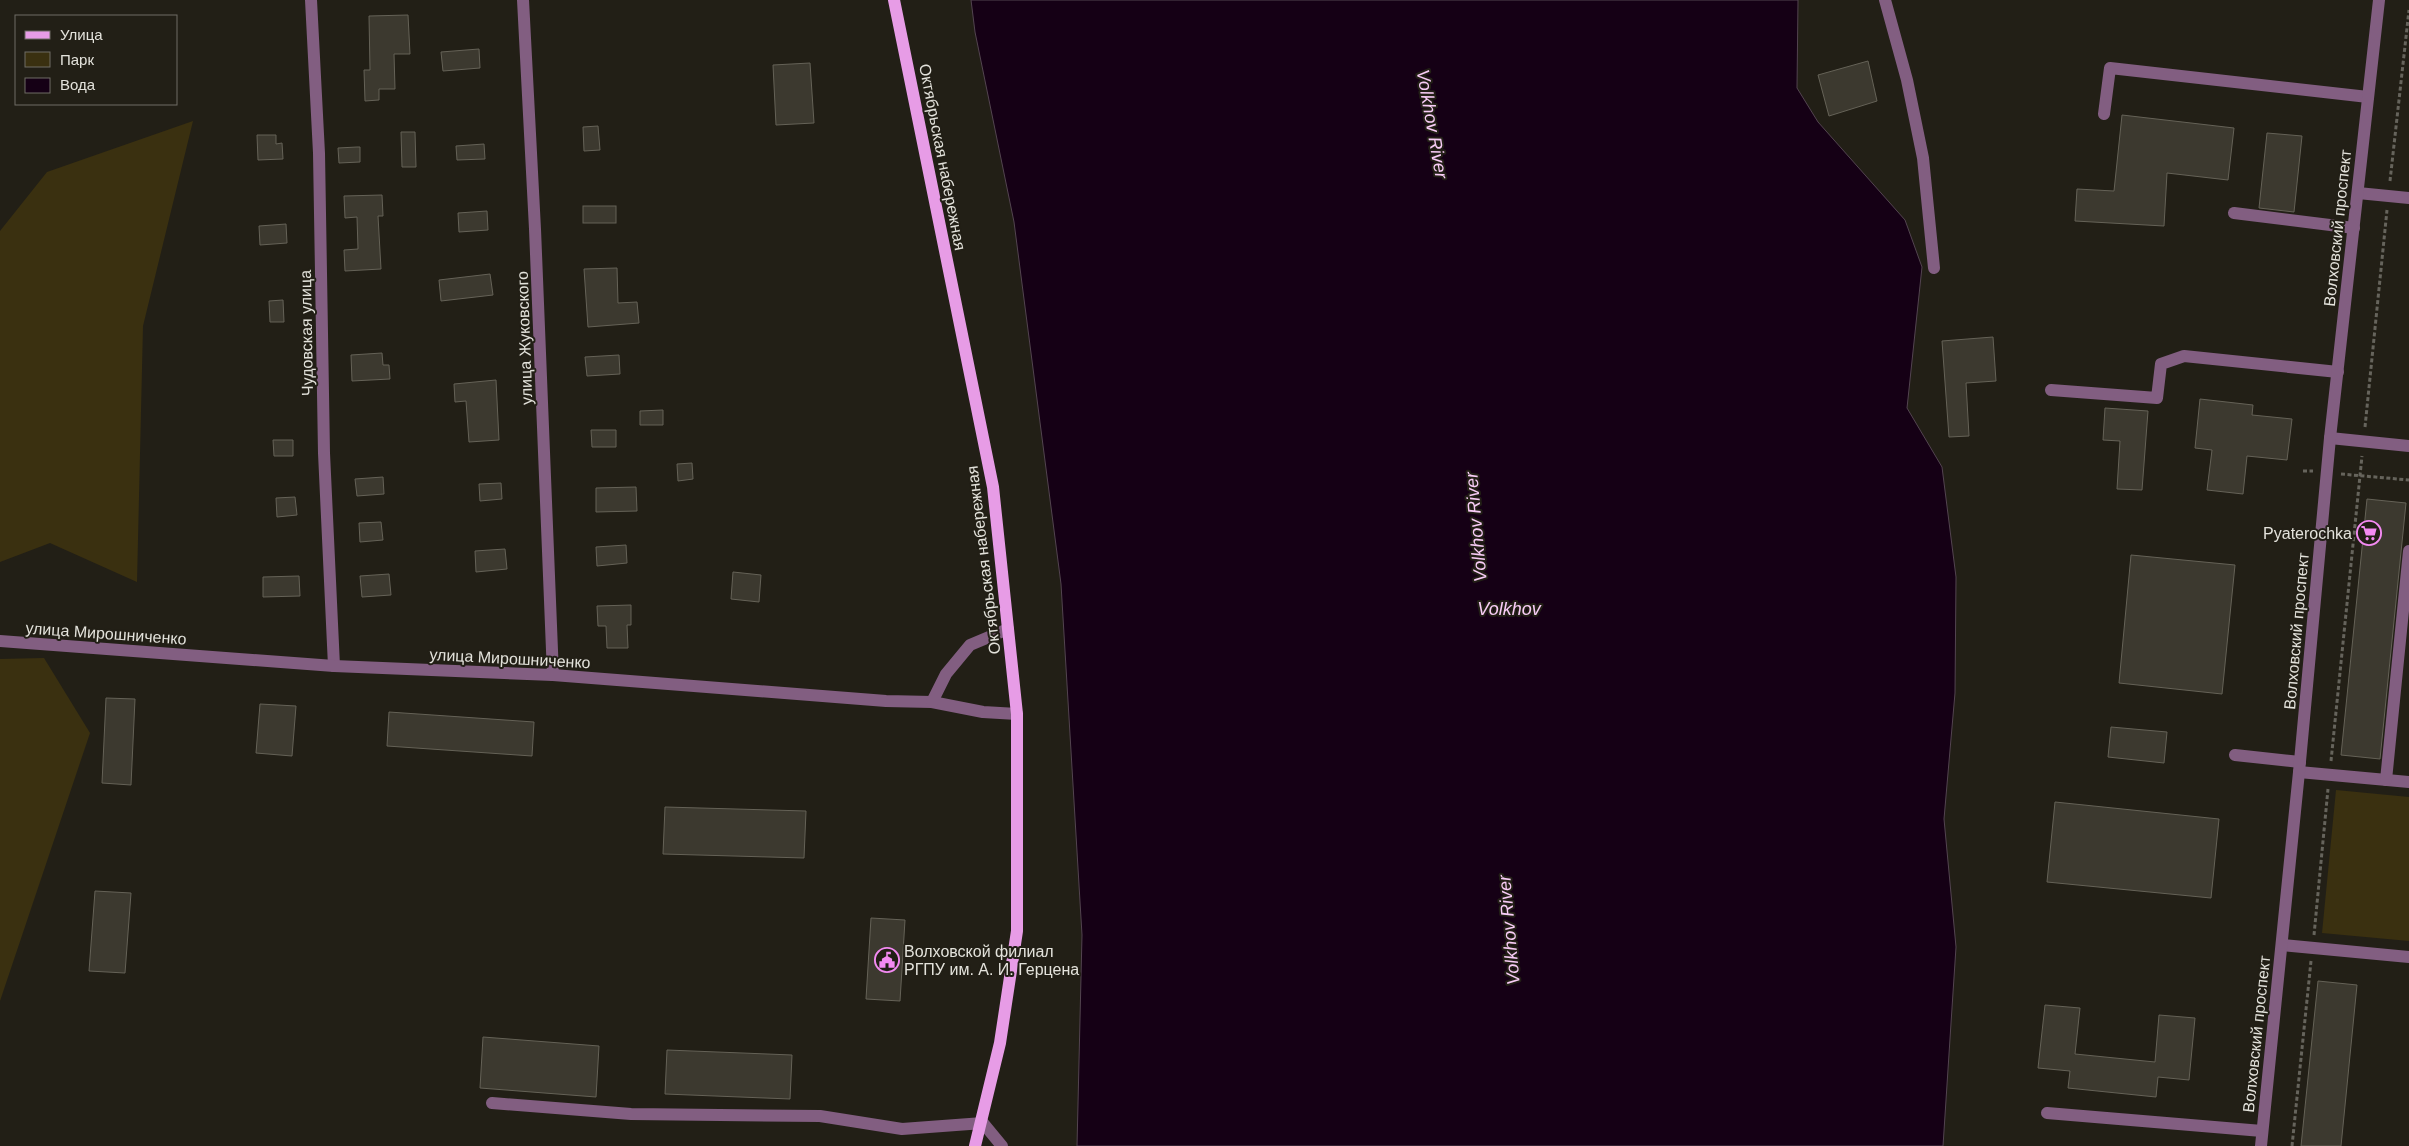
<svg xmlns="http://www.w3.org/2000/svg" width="2409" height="1146" viewBox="0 0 2409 1146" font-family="Arial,sans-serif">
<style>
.green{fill:#3a3010}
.water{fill:#150015;stroke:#534450}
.building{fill:#3c392f;stroke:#656257}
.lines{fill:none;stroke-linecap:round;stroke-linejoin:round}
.path{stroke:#66645c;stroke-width:3;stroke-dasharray:4 2.5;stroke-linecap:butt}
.minor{stroke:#825e81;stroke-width:12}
.major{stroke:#e79ce6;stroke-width:12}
.labels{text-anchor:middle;stroke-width:4;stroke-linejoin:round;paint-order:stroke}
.street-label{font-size:16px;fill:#e3e2db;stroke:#221f16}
.poi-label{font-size:16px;fill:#e3e2db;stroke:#221f16;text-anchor:end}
.water-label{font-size:18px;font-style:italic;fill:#f8ccf6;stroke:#221f16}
</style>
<rect width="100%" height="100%" fill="#221f16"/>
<g class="green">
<path d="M193 121 143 326 137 582 50 543 0 562V231L47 172Z"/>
<path d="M44 658 90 733 0 1001V659Z"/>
<path d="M2336 790 2409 797V941L2322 933Z"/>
</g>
<path class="water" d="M971 0H1798L1797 88 1818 122 1905 220 1922 267 1907 408 1942 467 1956 577 1955 693 1944 819 1956 947 1943 1146H1077L1082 935 1061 584 1014 222 975 32Z"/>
<g class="building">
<path d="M408 15 410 54H394L395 89H379V100L365 101 364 70H370L369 16Z"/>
<path d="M479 49 480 68 443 71 441 52Z"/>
<path d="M1868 61 1877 101 1829 116 1818 75Z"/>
<path d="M810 63 814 123 776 125 773 65Z"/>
<path d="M2122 115 2234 128 2228 180 2167 173 2164 226 2075 221 2077 189 2114 191Z"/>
<path d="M598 126 600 150 584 151 583 127Z"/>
<path d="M401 132H415L416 167H402Z"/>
<path d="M2267 133 2302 136 2294 212 2259 208Z"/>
<path d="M257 135H276V144L282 143 283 159 258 160Z"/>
<path d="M484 144 485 159 457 160 456 146Z"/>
<path d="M357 147H360V162L339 163 338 148Z"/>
<path d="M382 195 383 216H378L381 269 345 271 344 250 358 249 357 217 345 218 344 196Z"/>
<rect x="583" y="206" width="33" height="17"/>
<path d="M487 211 488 230 459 232 458 213Z"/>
<path d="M286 224 287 243 260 245 259 226Z"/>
<path d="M617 268 618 303 637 302 639 323 588 327 584 269Z"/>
<path d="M490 274 493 295 441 301 439 280Z"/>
<path d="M283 300 284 322H270L269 301Z"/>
<path d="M1993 337 1996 381 1966 383 1969 436 1949 437 1942 341Z"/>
<path d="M382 353 383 365H389L390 379 352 381 351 355Z"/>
<path d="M619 355 620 374 587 376 585 357Z"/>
<path d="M496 380 499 440 469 442 466 401 455 402 454 384Z"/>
<path d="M2200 399 2253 405 2252 415 2292 419 2287 460 2247 456 2243 494 2207 490 2212 450 2195 448Z"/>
<path d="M2105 408 2148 411 2142 490 2117 489 2120 441 2103 440Z"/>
<path d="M663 410V425H640V411Z"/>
<path d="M591 430H616V447H592Z"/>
<path d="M273 440H293V456H274Z"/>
<path d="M692 463 693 479 678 481 677 464Z"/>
<path d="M383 477 384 494 357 496 355 479Z"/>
<path d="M501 483 502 499 480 501 479 484Z"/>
<path d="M636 487 637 511 596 512V488Z"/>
<path d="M295 497 297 515 277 517 276 498Z"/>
<path d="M2367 499 2406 503 2380 759 2341 755Z"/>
<path d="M381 522 383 540 360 542 359 523Z"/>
<path d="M626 545 627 563 597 566 596 547Z"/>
<path d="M505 549 507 569 476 572 475 551Z"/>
<path d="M2131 555 2235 565 2222 694 2119 683Z"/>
<path d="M733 572 761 575 759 602 731 599Z"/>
<path d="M389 574 391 595 362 597 360 576Z"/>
<path d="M299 576 300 596 263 597V577Z"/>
<path d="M631 605V625H627L628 648H607L606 626H598L597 606Z"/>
<path d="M106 698 135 699 131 785 102 783Z"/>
<path d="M260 704 296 706 292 756 256 753Z"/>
<path d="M389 712 534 722 532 756 387 746Z"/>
<path d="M2111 727 2167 732 2164 763 2108 757Z"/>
<path d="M2055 802 2219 819 2211 898 2047 882Z"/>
<path d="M665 807 806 811 804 858 663 854Z"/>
<path d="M95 891 131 893 125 973 89 971Z"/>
<path d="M871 918 905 920 900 1001 866 999Z"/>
<path d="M2318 981 2357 985 2341 1146H2301Z"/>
<path d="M2045 1005 2080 1008 2075 1054 2155 1062 2159 1015 2195 1018 2189 1080 2158 1077 2156 1097 2068 1088 2070 1071 2038 1068Z"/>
<path d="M483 1037 599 1046 596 1097 480 1088Z"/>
<path d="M667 1050 792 1055 790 1099 665 1094Z"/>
</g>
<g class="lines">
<g class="path">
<path d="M2390 181 2409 10"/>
<path d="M2365 427 2387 210"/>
<path d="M2303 471H2313"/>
<path d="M2341 474 2409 480"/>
<path d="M2331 761 2362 456"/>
<path d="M2314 935 2328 789"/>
<path d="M2292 1146 2311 961"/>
</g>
<g class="minor">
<path d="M311 0 319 153 324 453 334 666"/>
<path d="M523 0 535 229 553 675"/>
<path d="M1885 0 1907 80 1923 158 1934 268"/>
<path d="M2104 114 2110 68 2368 97"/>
<path d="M2358 193 2409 198"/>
<path d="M2234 213 2354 228"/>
<path d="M2051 390 2157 398 2161 364 2184 356 2338 372"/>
<path d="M2330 438 2409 446"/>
<path d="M0 641 334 666 553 675 886 701 932 702 983 712 1017 714"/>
<path d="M932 702 946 674 970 645 1008 629"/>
<path d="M2235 755 2300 762"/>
<path d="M2299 772 2409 782"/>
<path d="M2386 780 2409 551"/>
<path d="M2282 945 2409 957"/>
<path d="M492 1103 631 1114 820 1116 902 1129 983 1123 1002 1146"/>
<path d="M2047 1113 2262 1131"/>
<path d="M2261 1146 2299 772 2330 438 2379 0"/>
</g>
<path class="major" d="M894 0 993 487 1017 714V931L1000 1043 975 1146"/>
</g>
<defs>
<symbol id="supermarket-ring" viewBox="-11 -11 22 22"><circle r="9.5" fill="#221f16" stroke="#f38af2" stroke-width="1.5"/><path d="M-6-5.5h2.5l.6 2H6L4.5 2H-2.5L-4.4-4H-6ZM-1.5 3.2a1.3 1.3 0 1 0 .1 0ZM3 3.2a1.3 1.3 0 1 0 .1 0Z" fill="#f38af2"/></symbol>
<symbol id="civic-ring" viewBox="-11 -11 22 22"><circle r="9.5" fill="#221f16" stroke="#f38af2" stroke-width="1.5"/><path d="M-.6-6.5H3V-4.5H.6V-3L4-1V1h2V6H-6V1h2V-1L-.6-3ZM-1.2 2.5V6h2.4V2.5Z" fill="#f38af2"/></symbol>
</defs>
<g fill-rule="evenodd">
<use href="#supermarket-ring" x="2355" y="519" width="28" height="28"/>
<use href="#civic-ring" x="873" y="946" width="28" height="28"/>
</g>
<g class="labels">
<g class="street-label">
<text transform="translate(943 157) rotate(79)" y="6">Октябрьская набережная</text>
<text transform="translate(2337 228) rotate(-84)" y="6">Волховский проспект</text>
<text transform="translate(306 333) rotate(-91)" y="6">Чудовская улица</text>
<text transform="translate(524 338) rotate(-92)" y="6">улица Жуковского</text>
<text transform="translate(983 560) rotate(-97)" y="6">Октябрьская набережная</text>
<text transform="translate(2296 631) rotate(-85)" y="6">Волховский проспект</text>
<text transform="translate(106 633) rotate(4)" y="6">улица Мирошниченко</text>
<text transform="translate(510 658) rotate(3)" y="6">улица Мирошниченко</text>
<text transform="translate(2256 1034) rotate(-84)" y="6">Волховский проспект</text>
</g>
<g class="poi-label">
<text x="2352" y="539">Pyaterochka</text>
<text x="904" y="957" text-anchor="start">Волховской филиал<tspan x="904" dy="18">РГПУ им. А. И. Герцена</tspan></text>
</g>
<g class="water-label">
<text transform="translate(1432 124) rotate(80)" y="6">Volkhov River</text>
<text transform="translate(1476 527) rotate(-95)" y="6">Volkhov River</text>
<text x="1509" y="615">Volkhov</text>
<text transform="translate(1509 930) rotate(-95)" y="6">Volkhov River</text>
</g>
</g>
<rect x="15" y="15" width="162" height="90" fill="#221f16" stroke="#6f6d65"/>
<rect x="25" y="31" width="25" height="8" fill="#e79ce6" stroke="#6f6d65"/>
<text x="60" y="40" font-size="15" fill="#e3e2db">Улица</text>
<rect x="25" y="52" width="25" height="15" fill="#3a3010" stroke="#6f6d65"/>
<text x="60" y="65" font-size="15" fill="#e3e2db">Парк</text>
<rect x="25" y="78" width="25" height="15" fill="#150015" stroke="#6f6d65"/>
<text x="60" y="90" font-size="15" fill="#e3e2db">Вода</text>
</svg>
